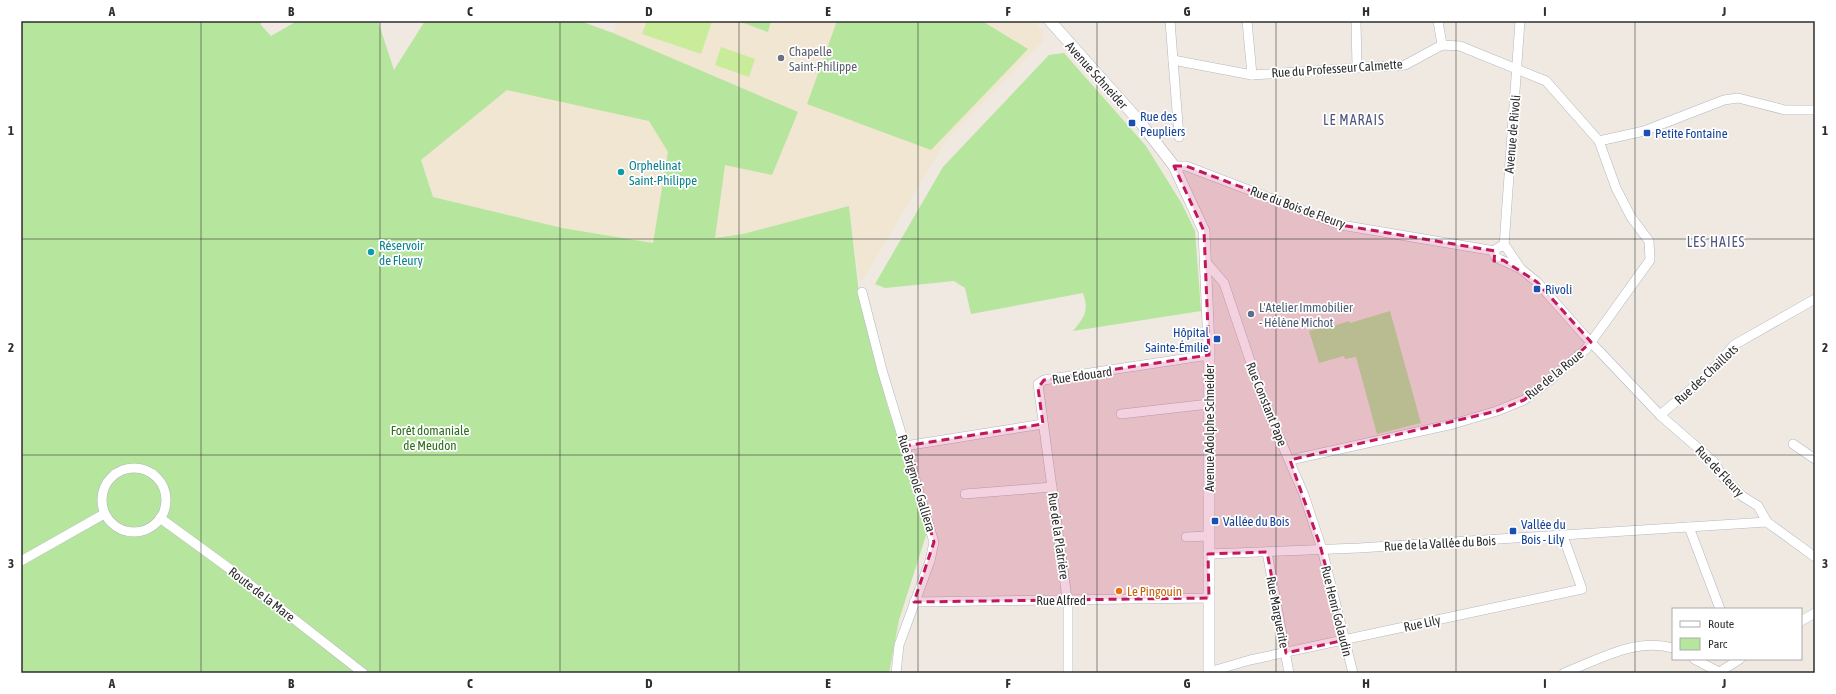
<svg xmlns="http://www.w3.org/2000/svg" width="1836" height="694" viewBox="0 0 1836 694" font-family="'Asap Condensed',sans-serif">
<style>
.education{fill:#f0e6d1}
.green{fill:#b6e59e;fill-rule:evenodd}
.pitch{fill:#c9ec9a}
.lines{fill:none;stroke-linecap:round;stroke-linejoin:round}
.minor-casing{stroke:#b4b7c1;stroke-width:10}
.tertiary-casing{stroke:#b4b7c1;stroke-width:12}
.minor{stroke:#fff;stroke-width:9}
.tertiary{stroke:#fff;stroke-width:11}
.marked{fill:#c2185b;fill-opacity:0.2;stroke:#c2185b;stroke-width:3;stroke-dasharray:8 5;stroke-linejoin:round}
.grid{fill:none;stroke:#2e2e2e;stroke-width:1;stroke-opacity:0.55}
.worship-dot{fill:#6b7280;stroke:#fff;stroke-width:1.5}
.transit-dot{fill:#1a4fb4;stroke:#fff;stroke-width:1.5}
.culture-dot{fill:#0f9aa8;stroke:#fff;stroke-width:1.5}
.service-dot{fill:#5c6f8a;stroke:#fff;stroke-width:1.5}
.food-dot{fill:#e8710a;stroke:#fff;stroke-width:1.5}
.labels{text-anchor:middle;stroke-width:3.5;stroke-linejoin:round;paint-order:stroke}
.worship-label{font-size:13px;fill:#5b616d;stroke:#fff;text-anchor:start}
.street-label{font-size:13px;fill:#2e2e2e;stroke:#fff}
.transit-label{font-size:13px;fill:#164399;stroke:#fff;text-anchor:start}
.culture-label{font-size:13px;fill:#0d838f;stroke:#fff;text-anchor:start}
.service-label{font-size:13px;fill:#4e5e75;stroke:#fff;text-anchor:start}
.park-label{font-size:13px;fill:#2c6e1b;stroke:#fff}
.food-label{font-size:13px;fill:#c56008;stroke:#fff;text-anchor:start}
.neighbourhood-label{font-size:14px;letter-spacing:1px;fill:#4d5680;stroke:#fff}
.neatline{fill:none;stroke:#2e2e2e;stroke-width:1.5}
.grid-label{font-size:13px;text-anchor:middle;font-weight:bold;fill:#2e2e2e}
</style>
<rect width="100%" height="100%" fill="#efe9e1"/>
<path class="education" d="M425 21H580L613 33 618 21H1034L1043 32 1042 42 945 142 860 284 849 206 743 234 668 245 562 228 433 197 394 70Z"/>
<g class="green">
<path d="M21 21H261V25L271 36 297 21H378L394 70 425 21H580L613 33 798 112 772 175 725 165 715 238 743 234 849 206 859 294 887 405 928 529 899 620 889 673H21ZM507 90 649 121 668 152 653 243 562 228 433 197 421 160Z"/>
<path d="M741 21H771L768 32 741 22Z"/>
<path d="M837 21H982L1028 49 931 150 807 104Z"/>
<path d="M1064 53 1146 146 1182 204 1195 231 1201 311 1073 331C1085 316 1089 311 1083 293L971 314 965 288 954 281 885 288 875 284 943 167 1049 55Z"/>
<path d="M1390 311 1421 423 1377 434 1356 357 1345 359 1344 356 1319 363 1309 331 1332 324 1333 326 1349 321 1350 323Z"/>
</g>
<g class="pitch">
<path d="M647 21H712L701 54 642 34Z"/>
<path d="M721 47 755 59 749 77 715 65Z"/>
</g>
<g class="lines">
<defs>
<g id="minor">
<path d="M1170 21 1179 137"/>
<path d="M1247 21 1252 75"/>
<path d="M1356 21 1357 67"/>
<path d="M1438 21 1442 45"/>
<path d="M1173 60 1252 75 1405 65 1442 45 1460 46 1546 81 1599 141 1644 131 1724 100 1738 98 1785 110H1815"/>
<path d="M1174 166H1186L1341 225 1495 251"/>
<path d="M1504 246 1520 21"/>
<path d="M1206 262 1224 283 1264 402 1304 495 1322 549 1353 673"/>
<path d="M1521 269 1497 258 1494 254 1496 249 1501 246 1506 247 1521 269 1537 282 1584 335 1660 415 1714 462 1723 477 1742 496 1758 506 1767 522 1815 557"/>
<path d="M862 292 882 370 934 542 930 561 899 645 896 673"/>
<path d="M1121 414 1209 404"/>
<path d="M1660 415 1708 375 1734 345 1815 299"/>
<path d="M1793 444 1815 459"/>
<path d="M905 446 1043 424"/>
<path d="M1290 460 1453 424 1497 411 1524 400 1550 380 1586 349 1650 260 1649 241 1631 217 1616 188 1599 141"/>
<circle cx="134" cy="500" r="32"/>
<path d="M965 494 1052 487"/>
<path d="M160 518 230 569 363 673"/>
<path d="M1689 527 1720 609"/>
<path d="M1186 537 1208 536"/>
<path d="M1267 552 1289 673"/>
<path d="M1208 554 1359 548 1767 522"/>
<path d="M21 561 104 514"/>
<path d="M914 602 1209 598"/>
<path d="M1801 621 1815 613"/>
<path d="M1694 659 1719 672"/>
<path d="M1209 672 1250 660 1582 589 1563 536"/>
<path d="M1068 673V606L1038 384 1044 380 1209 355"/>
<path d="M1564 673C1598 660 1636 637 1673 648"/>
<path d="M1718 673 1740 659"/>
</g>
<path id="tertiary" d="M1050 21 1140 122 1174 166 1204 231 1209 347V673"/>
</defs>
<use href="#minor" class="minor-casing"/>
<use href="#tertiary" class="tertiary-casing"/>
<use href="#minor" class="minor"/>
<use href="#tertiary" class="tertiary"/>
</g>
<path class="marked" d="M1174 166H1186L1341 225 1495 251 1494 261 1503 260 1537 282 1591 342 1550 380 1524 400 1497 411 1290 460 1320 545 1345 640 1286 653 1267 552 1208 554 1209 598 914 602 934 542 905 446 1043 424 1038 388 1044 380 1209 355 1204 231Z"/>
<path class="grid" d="M201 21V673M380 21V673M560 21V673M739 21V673M918 21V673M1097 21V673M1276 21V673M1456 21V673M1635 21V673M21 239H1815M21 455H1815"/>
<circle class="worship-dot" cx="781" cy="58" r="4"/>
<g class="transit-dot">
<rect x="1128" y="119" width="8" height="8" rx="2"/>
<rect x="1643" y="129" width="8" height="8" rx="2"/>
<rect x="1533" y="285" width="8" height="8" rx="2"/>
<rect x="1213" y="335" width="8" height="8" rx="2"/>
<rect x="1211" y="517" width="8" height="8" rx="2"/>
<rect x="1509" y="527" width="8" height="8" rx="2"/>
</g>
<g class="culture-dot">
<circle cx="621" cy="172" r="4"/>
<circle cx="371" cy="252" r="4"/>
</g>
<circle class="service-dot" cx="1251" cy="314" r="4"/>
<circle class="food-dot" cx="1119" cy="591" r="4"/>
<g class="labels">
<g class="worship-label">
<text x="789" y="56">Chapelle<tspan x="789" dy="15">Saint-Philippe</tspan></text>
</g>
<g class="street-label">
<text transform="translate(1337 68) rotate(-4)" y="5">Rue du Professeur Calmette</text>
<text transform="translate(1097 75) rotate(48)" y="5">Avenue Schneider</text>
<text transform="translate(1512 134) rotate(-85)" y="5">Avenue de Rivoli</text>
<text transform="translate(1298 207) rotate(20)" y="5">Rue du Bois de Fleury</text>
<text transform="translate(1554 374) rotate(-39)" y="5">Rue de la Roue</text>
<text transform="translate(1706 374) rotate(-43)" y="5">Rue des Chaillots</text>
<text transform="translate(1082 375) rotate(-8)" y="5">Rue Edouard</text>
<text transform="translate(1267 404) rotate(68)" y="5">Rue Constant Pape</text>
<text transform="translate(1209 428) rotate(-90)" y="5">Avenue Adolphe Schneider</text>
<text transform="translate(1720 471) rotate(47)" y="5">Rue de Fleury</text>
<text transform="translate(917 483) rotate(73)" y="5">Rue Brignole Galliera</text>
<text transform="translate(1059 536) rotate(82)" y="5">Rue de la Platrière</text>
<text transform="translate(1440 543) rotate(-3)" y="5">Rue de la Vallée du Bois</text>
<text transform="translate(262 594) rotate(38)" y="5">Route de la Mare</text>
<text x="1061" y="605">Rue Alfred</text>
<text transform="translate(1337 611) rotate(76)" y="5">Rue Henri Golaudin</text>
<text transform="translate(1278 612) rotate(79)" y="5">Rue Marguerite</text>
<text transform="translate(1422 623) rotate(-12)" y="5">Rue Lily</text>
</g>
<g class="transit-label">
<text x="1140" y="121">Rue des<tspan x="1140" dy="15">Peupliers</tspan></text>
<text x="1655" y="138">Petite Fontaine</text>
<text x="1545" y="294">Rivoli</text>
<text x="1209" y="337" text-anchor="end">Hôpital<tspan x="1209" dy="15">Sainte-Émilie</tspan></text>
<text x="1223" y="526">Vallée du Bois</text>
<text x="1521" y="529">Vallée du<tspan x="1521" dy="15">Bois - Lily</tspan></text>
</g>
<g class="culture-label">
<text x="629" y="170">Orphelinat<tspan x="629" dy="15">Saint-Philippe</tspan></text>
<text x="379" y="250">Réservoir<tspan x="379" dy="15">de Fleury</tspan></text>
</g>
<g class="service-label">
<text x="1259" y="312">L'Atelier Immobilier<tspan x="1259" dy="15">- Hélène Michot</tspan></text>
</g>
<g class="park-label">
<text x="430" y="435">Forêt domaniale<tspan x="430" dy="15">de Meudon</tspan></text>
</g>
<g class="food-label">
<text x="1127" y="596">Le Pingouin</text>
</g>
<g class="neighbourhood-label">
<text x="1354" y="125">LE MARAIS</text>
<text x="1716" y="247">LES HAIES</text>
</g>
</g>
<rect width="1836" height="694" fill="none" stroke="#ffffff" stroke-width="44"/>
<rect x="1672" y="608" width="130" height="52" fill="#ffffff" stroke="#ababab"/>
<rect x="1680" y="621" width="20" height="6" fill="#ffffff" stroke="#ababab"/>
<text x="1708" y="628" font-size="12" fill="#2e2e2e">Route</text>
<rect x="1680" y="638" width="20" height="12" fill="#b6e59e" stroke="#ababab"/>
<text x="1708" y="648" font-size="12" fill="#2e2e2e">Parc</text>
<rect x="22" y="22" width="1792" height="650" class="neatline"/>
<g class="grid-label">
<text x="112" y="16">A</text>
<text x="291" y="16">B</text>
<text x="470" y="16">C</text>
<text x="649" y="16">D</text>
<text x="828" y="16">E</text>
<text x="1008" y="16">F</text>
<text x="1187" y="16">G</text>
<text x="1366" y="16">H</text>
<text x="1545" y="16">I</text>
<text x="1724" y="16">J</text>
<text x="11" y="135">1</text>
<text x="1825" y="135">1</text>
<text x="11" y="352">2</text>
<text x="1825" y="352">2</text>
<text x="11" y="568">3</text>
<text x="1825" y="568">3</text>
<text x="112" y="688">A</text>
<text x="291" y="688">B</text>
<text x="470" y="688">C</text>
<text x="649" y="688">D</text>
<text x="828" y="688">E</text>
<text x="1008" y="688">F</text>
<text x="1187" y="688">G</text>
<text x="1366" y="688">H</text>
<text x="1545" y="688">I</text>
<text x="1724" y="688">J</text>
</g>
</svg>
